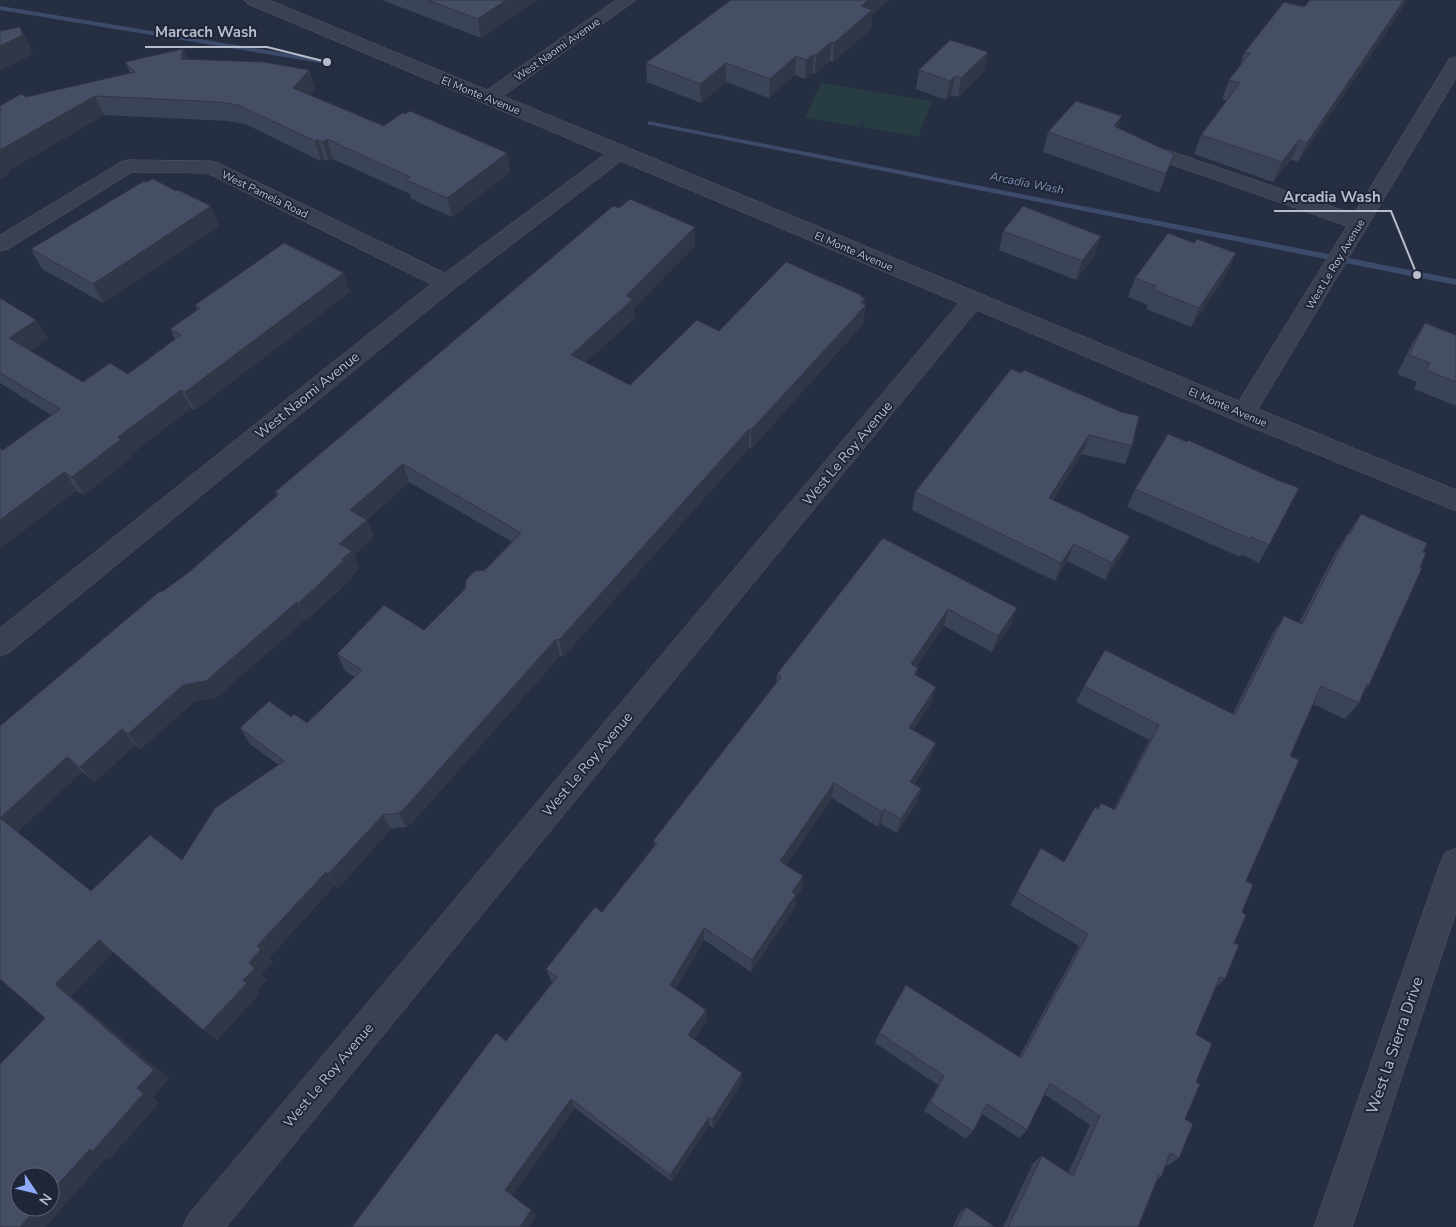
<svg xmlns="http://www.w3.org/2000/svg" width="1456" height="1227" viewBox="0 0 1456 1227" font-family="'Nunito Sans',sans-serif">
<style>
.green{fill:#283c43}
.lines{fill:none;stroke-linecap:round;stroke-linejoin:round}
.stream{fill:#3c4a6b;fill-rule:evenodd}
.minor-casing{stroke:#535969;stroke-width:1}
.minor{fill:#3b4152;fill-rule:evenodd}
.wall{fill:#3b4356;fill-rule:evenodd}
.shaded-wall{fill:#303746}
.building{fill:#454e64;stroke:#303746;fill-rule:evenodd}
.labels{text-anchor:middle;stroke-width:4;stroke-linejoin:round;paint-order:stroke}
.far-street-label{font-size:11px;fill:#b8bdcc;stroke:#1f2637}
.far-water-label{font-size:12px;font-style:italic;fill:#7f8eb3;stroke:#1f2637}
.street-label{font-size:14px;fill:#b8bdcc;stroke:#1f2637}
.near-street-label{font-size:16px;fill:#b8bdcc;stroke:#1f2637}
.leader{fill:none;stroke:#b8bdcc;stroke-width:2}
.callout-dot{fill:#b8bdcc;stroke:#1f2637;stroke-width:2}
.callout-label{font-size:15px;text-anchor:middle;font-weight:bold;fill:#b8bdcc;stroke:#1f2637;stroke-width:4;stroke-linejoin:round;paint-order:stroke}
</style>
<rect width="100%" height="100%" fill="#262e42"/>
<path class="green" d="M821 83 875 92V95L877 92 932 101 918 137 862 127 864 121H863L859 127 805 118Z"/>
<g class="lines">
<g class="stream">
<path d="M0 6 327 60 331 62 327 64 0 10Z"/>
<path d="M648 121 1456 279V285L651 125H648Z"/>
</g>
<defs>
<g id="minor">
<path d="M245 0H269L487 90 616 0H636L503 96 1239 401 1347 226 1159 160 1140 159 1137 155 1140 151 1160 148 1167 150 1354 214 1447 63 1449 59 1456 57V78L1258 409 1456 490V511L1234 420 977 310 226 1227H183L189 1214 959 303 621 161 455 288 10 652 0 656V628L431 284 207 173 132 172 8 249 0 251V235L121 162 128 160 211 161 218 163 445 273 605 154 248 4Z"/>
<path d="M1456 849V912L1352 1227H1314L1440 864 1445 853Z"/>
</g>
</defs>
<use href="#minor" class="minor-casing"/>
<use href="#minor" class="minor"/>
</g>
<g class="wall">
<path d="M382 0H537L481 38Z"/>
<path d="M1406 0 1400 12 1298 162 1291 160 1273 182 1194 154 1201 135 1227 101 1222 99 1229 80 1240 66 1244 53 1304 7Z"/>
<path d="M872 15 871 29 833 62 830 61 815 74 812 73 805 79 795 75 769 98 726 82 701 103 647 82 646 63Z"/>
<path d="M183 49 187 59 309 70 315 89 309 95 384 126 510 172 452 217 411 199 410 194 333 159 329 161 324 159 321 161 245 124 227 121 104 115 8 171 9 174 0 179V106L26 97 130 73 125 62Z"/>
<path d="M988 52 984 71 958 97 951 95 946 100 916 89 919 70Z"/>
<path d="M1118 128 1167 174 1159 193 1043 152 1048 132Z"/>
<path d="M219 226 103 303 42 269 31 249Z"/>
<path d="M1003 231 1095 255 1076 280 999 250Z"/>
<path d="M695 246 634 308 635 318 586 362 630 385 719 331 861 296 865 305 863 324 751 449 749 448 563 657 560 656 411 824 406 827 391 829 338 888 335 885 269 958 273 961 261 974 267 979 256 991 259 994 217 1040 203 1030 113 952 71 996 169 1079 152 1097 159 1103 109 1159 106 1158 45 1227H0L45 1018 0 726 162 592 189 572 277 496 275 492ZM409 482 512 542 424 630 337 654 345 671 355 677 307 723 291 717 240 728 250 744 279 765 182 860 91 891 17 832 82 772 95 782 135 745 141 749 195 701 217 697 306 619 307 620 352 578 351 576 359 568 354 555 374 537 367 520Z"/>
<path d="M1228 272 1191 327 1146 309 1148 305 1128 297 1135 278Z"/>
<path d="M350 292 195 410 191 408 130 455 132 457 84 495 3 450 51 415 0 383V298L48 338 30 351 83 382 128 374 175 339 170 329 197 310 195 305Z"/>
<path d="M1425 323 1456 335V406L1414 389 1417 382 1397 374 1413 342Z"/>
<path d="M1011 369 1132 446 1125 464 1082 454 1053 500 1130 536 1122 554 1105 580 1067 561 1055 581 912 510 915 492Z"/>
<path d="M1168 434 1269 545 1259 563 1241 554 1240 557 1127 507 1135 489Z"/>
<path d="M1361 514 1423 552 1369 685 1364 691 1359 703 1345 719 1313 704 1290 756 1246 881 1242 912 1225 979 1215 988 1196 1034V1082L1185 1119 1179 1158 1167 1166 1166 1165 1161 1177 1158 1179 1138 1227H1003L1033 1163 1042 1156 1068 1173 1090 1125 1044 1094 1027 1130 1019 1138 982 1114 973 1131 966 1139 924 1111 938 1085 875 1043 879 1033 1019 1057 1079 946 1010 905 1041 848 1064 861 1095 807 1098 809H1114L1149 740 1076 702 1084 686 1233 713 1273 633 1284 616 1299 623 1336 551Z"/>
<path d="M883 538 1011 625 992 652 944 626 916 667 918 668 916 676 936 687 931 703 913 730 931 758 914 784 921 788 917 803 897 833 881 824 878 827 832 798 786 865 803 876 802 889 796 897 795 907 751 972 704 940 676 989 706 1010 707 1020 694 1039 742 1082 713 1128 709 1125 672 1182 575 1108 512 1195 531 1210 536 1216 529 1227H352L506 1041 553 982 551 981 546 969 602 912 654 846 653 841 776 683 777 674Z"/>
<path d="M966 1207 995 1227H953L959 1213Z"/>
</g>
<g class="shaded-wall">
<path d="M506 0H537L481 38 478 19Z"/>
<path d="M869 0H889L872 15 871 29 833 62 834 43 861 6Z"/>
<path d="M1403 0H1406L1400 12 1298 162 1307 143Z"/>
<path d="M20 27 30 46 33 54 0 71V46Z"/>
<path d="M831 42 830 61 815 74 816 55Z"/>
<path d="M183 49 191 68 181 59Z"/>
<path d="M988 52 984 71 958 97 961 78Z"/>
<path d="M814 54 812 73 805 79 806 60Z"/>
<path d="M796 56 795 75 769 98 770 79Z"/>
<path d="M726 63V82L701 103 700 84Z"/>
<path d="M309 70 315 89 299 107 293 88Z"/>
<path d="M955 76 951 95 946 100 950 81Z"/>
<path d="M95 96 104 115 8 171 9 174 0 179V150Z"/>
<path d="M1122 116 1116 136 1114 126Z"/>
<path d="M327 139 333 159 329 161 323 142Z"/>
<path d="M318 140 324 159 321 161 315 141Z"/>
<path d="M1299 140 1291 160 1273 182 1282 162Z"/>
<path d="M507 153 510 172 452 217 447 198Z"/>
<path d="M1174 154 1167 174 1159 193 1166 174Z"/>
<path d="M211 206 219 226 103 303 93 284Z"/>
<path d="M695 227V246L634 308 635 318 573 374 571 355 626 296Z"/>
<path d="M1101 236 1095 255 1076 280 1082 261Z"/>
<path d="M1236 253 1228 272 1191 327 1199 308Z"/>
<path d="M344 273 350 292 195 410 185 392Z"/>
<path d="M861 295 859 312 861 303 865 298 864 306 866 305 863 324 751 449V430Z"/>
<path d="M36 320 48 338 21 357 9 338Z"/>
<path d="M181 390 191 408 130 455 132 457 84 495 72 477 118 437Z"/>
<path d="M749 429V448L563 657 559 640Z"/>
<path d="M1089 435 1082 454 1042 516 1049 498Z"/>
<path d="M403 464 409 482 367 520 374 537 354 555 359 568 351 576 352 578 307 620 299 603 350 510Z"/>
<path d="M64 472 77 490 0 549V520Z"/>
<path d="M1130 536 1122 554 1105 580 1112 563Z"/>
<path d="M1074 544 1067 561 1055 581 1061 563Z"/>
<path d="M297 602 306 619 217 697 195 701 141 749 128 734 183 685Z"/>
<path d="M1017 608 1011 625 992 652 998 636Z"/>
<path d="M948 609 944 626 907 680 911 664Z"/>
<path d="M556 639 560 656 411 824 406 827 399 813Z"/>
<path d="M936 687 931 703 905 743 909 728Z"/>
<path d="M122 729 135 745 95 782 80 767Z"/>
<path d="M936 743 931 758 906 797 910 782Z"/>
<path d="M67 757 82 772 17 832 0 818Z"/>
<path d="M834 783 832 798 779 875 780 861Z"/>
<path d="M921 788 917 803 897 833 901 819Z"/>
<path d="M884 809 881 824 878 827 882 812Z"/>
<path d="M383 815 391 829 338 888 328 874Z"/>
<path d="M326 872 335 885 269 958 273 961 261 974 267 979 256 991 259 994 217 1040 203 1030 243 980 249 963 257 946Z"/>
<path d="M803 876 802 889 796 897 795 907 751 972 752 960 792 892Z"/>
<path d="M704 928V940L672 996 670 985Z"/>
<path d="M99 940 114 952 71 996 169 1079 152 1097 159 1103 109 1159 106 1158 45 1227H20L38 1207H50V1193L137 1088 55 984Z"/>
<path d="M706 1010 707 1020 689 1045 688 1035Z"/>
<path d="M742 1073V1082L713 1128 712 1120Z"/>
<path d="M571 1099 575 1108 511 1197 505 1190Z"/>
<path d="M709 1117V1125L672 1182 670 1175Z"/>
<path d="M531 1210 536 1216 529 1227H520Z"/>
</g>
<g class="building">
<path d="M428 0H506L478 19Z"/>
<path d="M731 0H869L861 6 872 10 834 43 831 42 816 55 814 54 806 60 796 56 770 79 726 63 700 84 646 63Z"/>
<path d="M1310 0H1404L1307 143 1299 140 1282 162 1201 135 1240 83 1229 80 1250 53H1244L1284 2 1304 7Z"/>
<path d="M20 27 23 35 0 46V31Z"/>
<path d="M950 40 988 52 961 78 955 76 950 81 919 70Z"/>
<path d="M183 49 181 59 264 62 309 70 293 88 384 126 402 113 405 114 410 111 507 153 447 198 406 180 410 177 327 139 323 142 318 140 315 141 238 105 220 102 95 96 0 150V106L21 94 26 97 135 72 125 62Z"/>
<path d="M1076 101 1122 116 1114 126 1174 154 1166 174 1048 132Z"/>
<path d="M153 179 176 191 178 190 211 206 93 284 31 249 144 181 147 182Z"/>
<path d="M630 199 695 227 626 296 633 299 571 355 630 385 697 320 719 331 786 262 861 295 860 296 865 298 861 303 866 305 751 430 749 429 559 640 556 639 403 810 399 813 383 815 328 874 326 872 257 946 261 949 249 963 255 968 243 980 247 983 203 1030 99 940 55 984 154 1070 137 1088 143 1094 92 1152 90 1149 50 1193V1177H20V1207H38L20 1227H0V1064L45 1018 0 979V726L160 591 162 592 189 572 279 494 275 492 613 206 619 208ZM403 464 521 533 485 570 475 571 466 580 465 589 424 630 384 605 337 654 362 670 307 723 294 714 291 717 269 701 240 728 284 761 215 808 182 860 150 835 91 891 0 818 67 757 80 767 122 729 128 734 183 685 206 681 297 602 299 603 344 560 342 559 352 551 339 544 367 520 350 510Z"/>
<path d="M1023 206 1101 236 1082 261 1003 231Z"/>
<path d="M1168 233 1194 243 1197 239 1236 253 1199 308 1154 290 1156 286 1135 278Z"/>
<path d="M284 243 344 273 185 392 181 390 118 437 121 439 72 477 64 472 0 520V448L3 450 60 409 0 373V298L36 320 9 338 83 382 110 363 128 374 181 335 170 329 200 308 195 305Z"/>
<path d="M1425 323 1456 335V382L1426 370 1430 363 1409 355Z"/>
<path d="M1011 369 1021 373 1024 370 1121 412 1139 416 1132 446 1089 435 1049 498 1130 536 1112 563 1074 544 1061 563 915 492Z"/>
<path d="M1168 434 1187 442 1188 440 1275 479 1299 488 1269 545 1251 537 1250 539 1135 489Z"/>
<path d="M1361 514 1427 543 1423 552 1426 553 1420 567 1422 568 1369 685 1367 684 1359 703 1321 686 1290 756 1299 760 1246 881 1253 885 1242 912 1246 915 1234 943 1239 945 1225 979 1220 977 1196 1034 1212 1044 1196 1082 1200 1084 1185 1119 1193 1124 1179 1158 1170 1153 1161 1177 1159 1175 1138 1227H1008L1042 1156 1073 1176 1100 1116 1050 1083 1027 1130 987 1104 973 1131 930 1102 944 1076 879 1033 906 985 1021 1058 1088 934 1017 892 1041 848 1064 862 1095 807 1098 809 1101 803 1115 810 1159 725 1084 686 1105 650 1235 715 1284 616 1302 624 1348 533 1350 534Z"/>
<path d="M883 538 1017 608 998 636 948 609 911 664 918 668 914 674 936 687 909 728 936 743 910 782 921 788 901 819 884 809 882 812 834 783 780 861 803 876 792 892 796 894 752 960 704 928 670 985 706 1010 688 1035 742 1073 712 1120 709 1117 670 1175 571 1099 505 1190 531 1210 520 1227H352L496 1033 506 1041 557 977 546 969 595 907 602 912 657 843 653 841 781 677 777 674Z"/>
<path d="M966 1207 995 1227H956Z"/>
</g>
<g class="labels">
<g class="far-street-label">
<text transform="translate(557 49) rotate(-35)" y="4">West Naomi Avenue</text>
<text transform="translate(481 95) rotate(22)" y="4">El Monte Avenue</text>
<text transform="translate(265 194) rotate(26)" y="4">West Pamela Road</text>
<text transform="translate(854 251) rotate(23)" y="4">El Monte Avenue</text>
<text transform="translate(1335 264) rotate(-59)" y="4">West Le Roy Avenue</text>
<text transform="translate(1228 407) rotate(23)" y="4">El Monte Avenue</text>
</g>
<g class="far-water-label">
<text transform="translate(1027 183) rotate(11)" y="4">Arcadia Wash</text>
</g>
<g class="street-label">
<text transform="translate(307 395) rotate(-39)" y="5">West Naomi Avenue</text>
<text transform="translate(847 453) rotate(-50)" y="5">West Le Roy Avenue</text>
<text transform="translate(587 764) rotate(-50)" y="5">West Le Roy Avenue</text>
<text transform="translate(328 1075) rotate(-50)" y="5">West Le Roy Avenue</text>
</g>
<g class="near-street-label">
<text transform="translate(1394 1045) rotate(-71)" y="6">West la Sierra Drive</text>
</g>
</g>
<path class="leader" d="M327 62L267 47H145M1417 275L1391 211H1274"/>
<g class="callout-dot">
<circle cx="327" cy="62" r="5"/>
<circle cx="1417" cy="275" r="5"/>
</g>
<g class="callout-label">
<text x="206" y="37">Marcach Wash</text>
<text x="1332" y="202">Arcadia Wash</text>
</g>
<g transform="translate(35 1192) rotate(125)"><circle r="24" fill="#1f2637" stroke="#5c6273"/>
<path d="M0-4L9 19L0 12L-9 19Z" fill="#90aaf9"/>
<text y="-8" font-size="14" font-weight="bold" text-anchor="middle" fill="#b8bdcc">N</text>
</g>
</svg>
